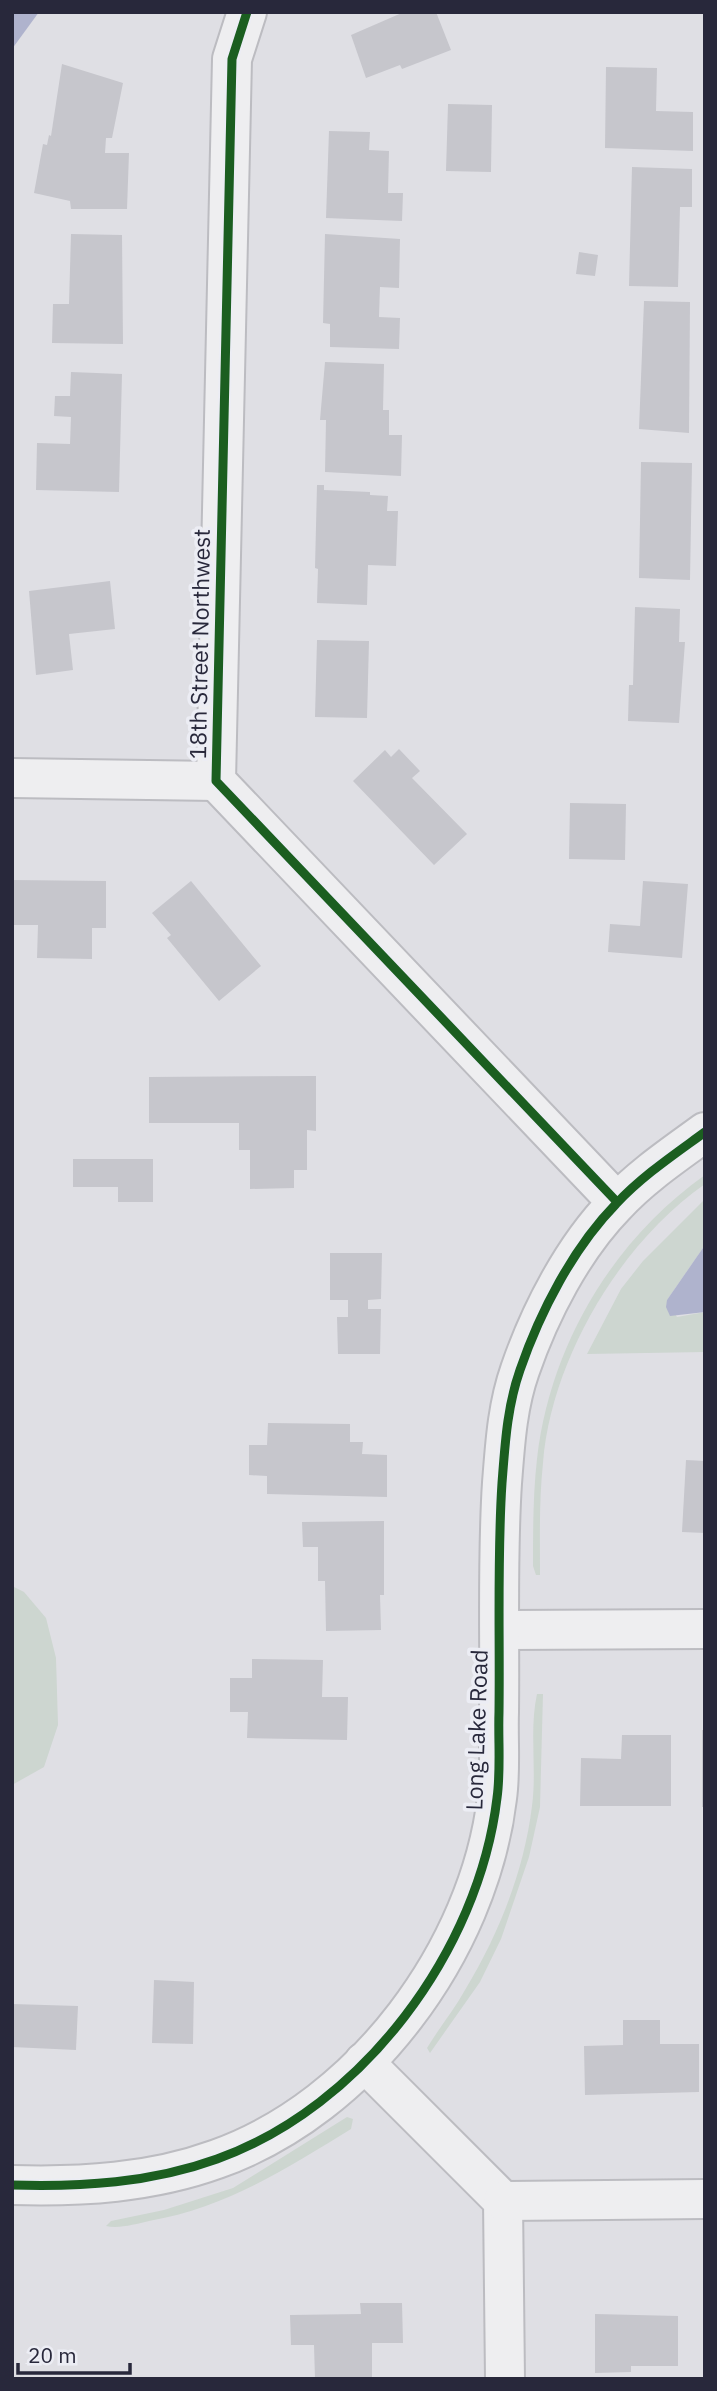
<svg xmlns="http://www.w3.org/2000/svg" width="717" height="2391" viewBox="0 0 717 2391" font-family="'IBM Plex Sans',sans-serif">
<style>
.green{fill:#cdd6d0}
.water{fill:#afb3cd}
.building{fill:#c6c6cc}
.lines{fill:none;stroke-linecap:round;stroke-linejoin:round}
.minor-casing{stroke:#bcbcc1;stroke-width:42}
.minor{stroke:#eeeef0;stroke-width:38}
.cycleway-casing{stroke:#ecedf4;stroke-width:13}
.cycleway{stroke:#1b5e20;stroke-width:9}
.labels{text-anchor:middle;stroke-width:7;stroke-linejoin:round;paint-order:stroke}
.street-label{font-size:23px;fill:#28283b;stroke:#ecedf4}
</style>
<rect width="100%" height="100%" fill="#dfdfe4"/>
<g class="green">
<path d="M705 1175V1184C620 1243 551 1360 543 1463 539 1500 540 1538 540 1575H536L533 1566C533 1531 533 1494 537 1459 550 1346 612 1241 705 1175Z"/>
<path d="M705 1199V1245L667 1300 677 1317 705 1312V1352L587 1354 621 1289 643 1261Z"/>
<path d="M12 1586 24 1592 46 1618 56 1658 58 1725 44 1767 12 1785Z"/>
<path d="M537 1694H543L540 1807 529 1857 501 1939 480 1982 430 2053 427 2048C439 2028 454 2010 465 1990 499 1934 524 1871 532 1806 537 1769 529 1730 537 1694Z"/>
<path d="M347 2117 353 2119 351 2129C284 2170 227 2207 149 2221 136 2224 119 2229 106 2226L111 2221 164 2210 233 2188Z"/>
</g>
<g class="water">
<path d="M12 12H39L12 49Z"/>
<path d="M705 1245V1312L670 1316 666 1307 667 1300Z"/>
</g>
<g class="building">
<path d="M404 12H436L451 50 402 69 400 65 366 78 351 35Z"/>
<path d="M62 64 123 83 112 138H106L105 153H129L127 209H71L70 201 34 193 43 144 47 145 49 135 51 136Z"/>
<path d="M606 67 657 68 656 111 693 112V151L605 148Z"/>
<path d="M448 104 492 105 491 172 446 171Z"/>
<path d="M329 131 370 132 369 150 389 151 388 193H403L402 221 326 218Z"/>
<path d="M632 167 692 169V207H680L678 287 629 286Z"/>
<path d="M71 234 122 235 123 344 52 343 53 304H69Z"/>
<path d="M325 234 400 239 399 288 380 287 379 317 400 318 399 349 330 347V324L323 323Z"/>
<path d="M579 252 598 255 595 276 576 274Z"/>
<path d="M644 301 690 302 689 433 639 429Z"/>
<path d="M325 362 384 364 383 410H389V435H402L401 476 325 472 326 420H320Z"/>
<path d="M71 372 122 374 119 492 36 490 37 443 70 444 71 417 54 416 55 396H70Z"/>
<path d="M641 462 692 463 690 580 639 578Z"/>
<path d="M317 485H324V490L370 492V495L388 496 387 511H398L396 566 368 565 367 605 317 603 318 569 315 568Z"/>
<path d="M110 581 115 629 69 634 73 670 36 675 29 591Z"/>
<path d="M635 607 680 609 679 642H685L679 723 628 721 629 685H633Z"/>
<path d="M317 640 369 641 367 718 315 717Z"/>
<path d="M399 749 420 771 412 778 467 834 434 865 353 781 385 750 391 757Z"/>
<path d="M570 803 626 804 625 860 569 859Z"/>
<path d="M12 880 106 881V928H92V959L37 958 38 925H12Z"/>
<path d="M191 881 261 966 219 1001 167 938 171 935 152 913Z"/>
<path d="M643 881 688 884 682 958 608 952 610 924 640 926Z"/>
<path d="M316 1076V1131L307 1130V1170H294V1188L250 1189V1150H239V1123H149V1077Z"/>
<path d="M73 1159H153V1202H118V1187H73Z"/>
<path d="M330 1253H382L381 1299 368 1300V1309H381L380 1354H338L337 1317H348V1300H330Z"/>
<path d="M268 1423 350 1424V1442H363L362 1454 387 1455V1497L267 1494V1476L249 1475V1445H267Z"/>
<path d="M686 1460 705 1461V1533L682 1532Z"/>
<path d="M384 1521V1595H380L381 1630 326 1631 325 1581H318V1547H303L302 1522Z"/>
<path d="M252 1659 323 1660 322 1697H348L347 1740 247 1738 248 1712H230V1678H252Z"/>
<rect x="702" y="1730" width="3" height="77"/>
<path d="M622 1735H671V1806H580L581 1758 621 1759Z"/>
<path d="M154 1980 194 1982 193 2044 152 2043Z"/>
<path d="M12 2004 78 2006 76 2050 12 2047Z"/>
<path d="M623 2020H660V2044H699V2092L585 2095 584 2046 623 2045Z"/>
<path d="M360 2303H402L403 2343H372V2379H315L314 2345H291L290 2315 361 2314Z"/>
<path d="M595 2314 678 2316V2366H631V2372L595 2373Z"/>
</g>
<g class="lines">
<defs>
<g id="minor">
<path d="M247 12 232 59 216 781 617 1202"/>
<path d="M12 778 216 781"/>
<path d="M500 1630 705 1629"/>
<path d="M364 2062 503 2201 505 2379"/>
<path d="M12 2185C81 2187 151 2183 217 2159 363 2107 479 1950 497 1798 501 1770 498 1740 499 1712 500 1636 497 1559 502 1483 505 1445 507 1407 520 1370 540 1312 573 1248 616 1204 642 1176 675 1154 705 1132"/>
<path d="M503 2201 705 2199"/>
</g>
</defs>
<use href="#minor" class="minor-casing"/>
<use href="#minor" class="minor"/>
<defs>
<g id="cycleway">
<path d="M247 12 232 59 216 781 617 1202"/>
<path d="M12 2185C81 2187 151 2183 217 2159 363 2107 479 1950 497 1798 501 1770 498 1740 499 1712 500 1636 497 1559 502 1483 505 1445 507 1407 520 1370 540 1312 573 1248 616 1204 642 1176 675 1154 705 1132"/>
</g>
</defs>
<use href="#cycleway" class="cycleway-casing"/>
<use href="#cycleway" class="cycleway"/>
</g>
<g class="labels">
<g class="street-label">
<text transform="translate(200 644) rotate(-89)" y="8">18th Street Northwest</text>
<text transform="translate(477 1730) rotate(-88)" y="8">Long Lake Road</text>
</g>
</g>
<rect width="717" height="2391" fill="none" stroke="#28283b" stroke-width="28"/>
<path d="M18 2363v10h112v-10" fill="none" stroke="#28283b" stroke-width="3.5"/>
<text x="28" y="2363" font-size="21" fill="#28283b" stroke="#ecedf4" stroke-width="5" paint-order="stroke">20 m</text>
</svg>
